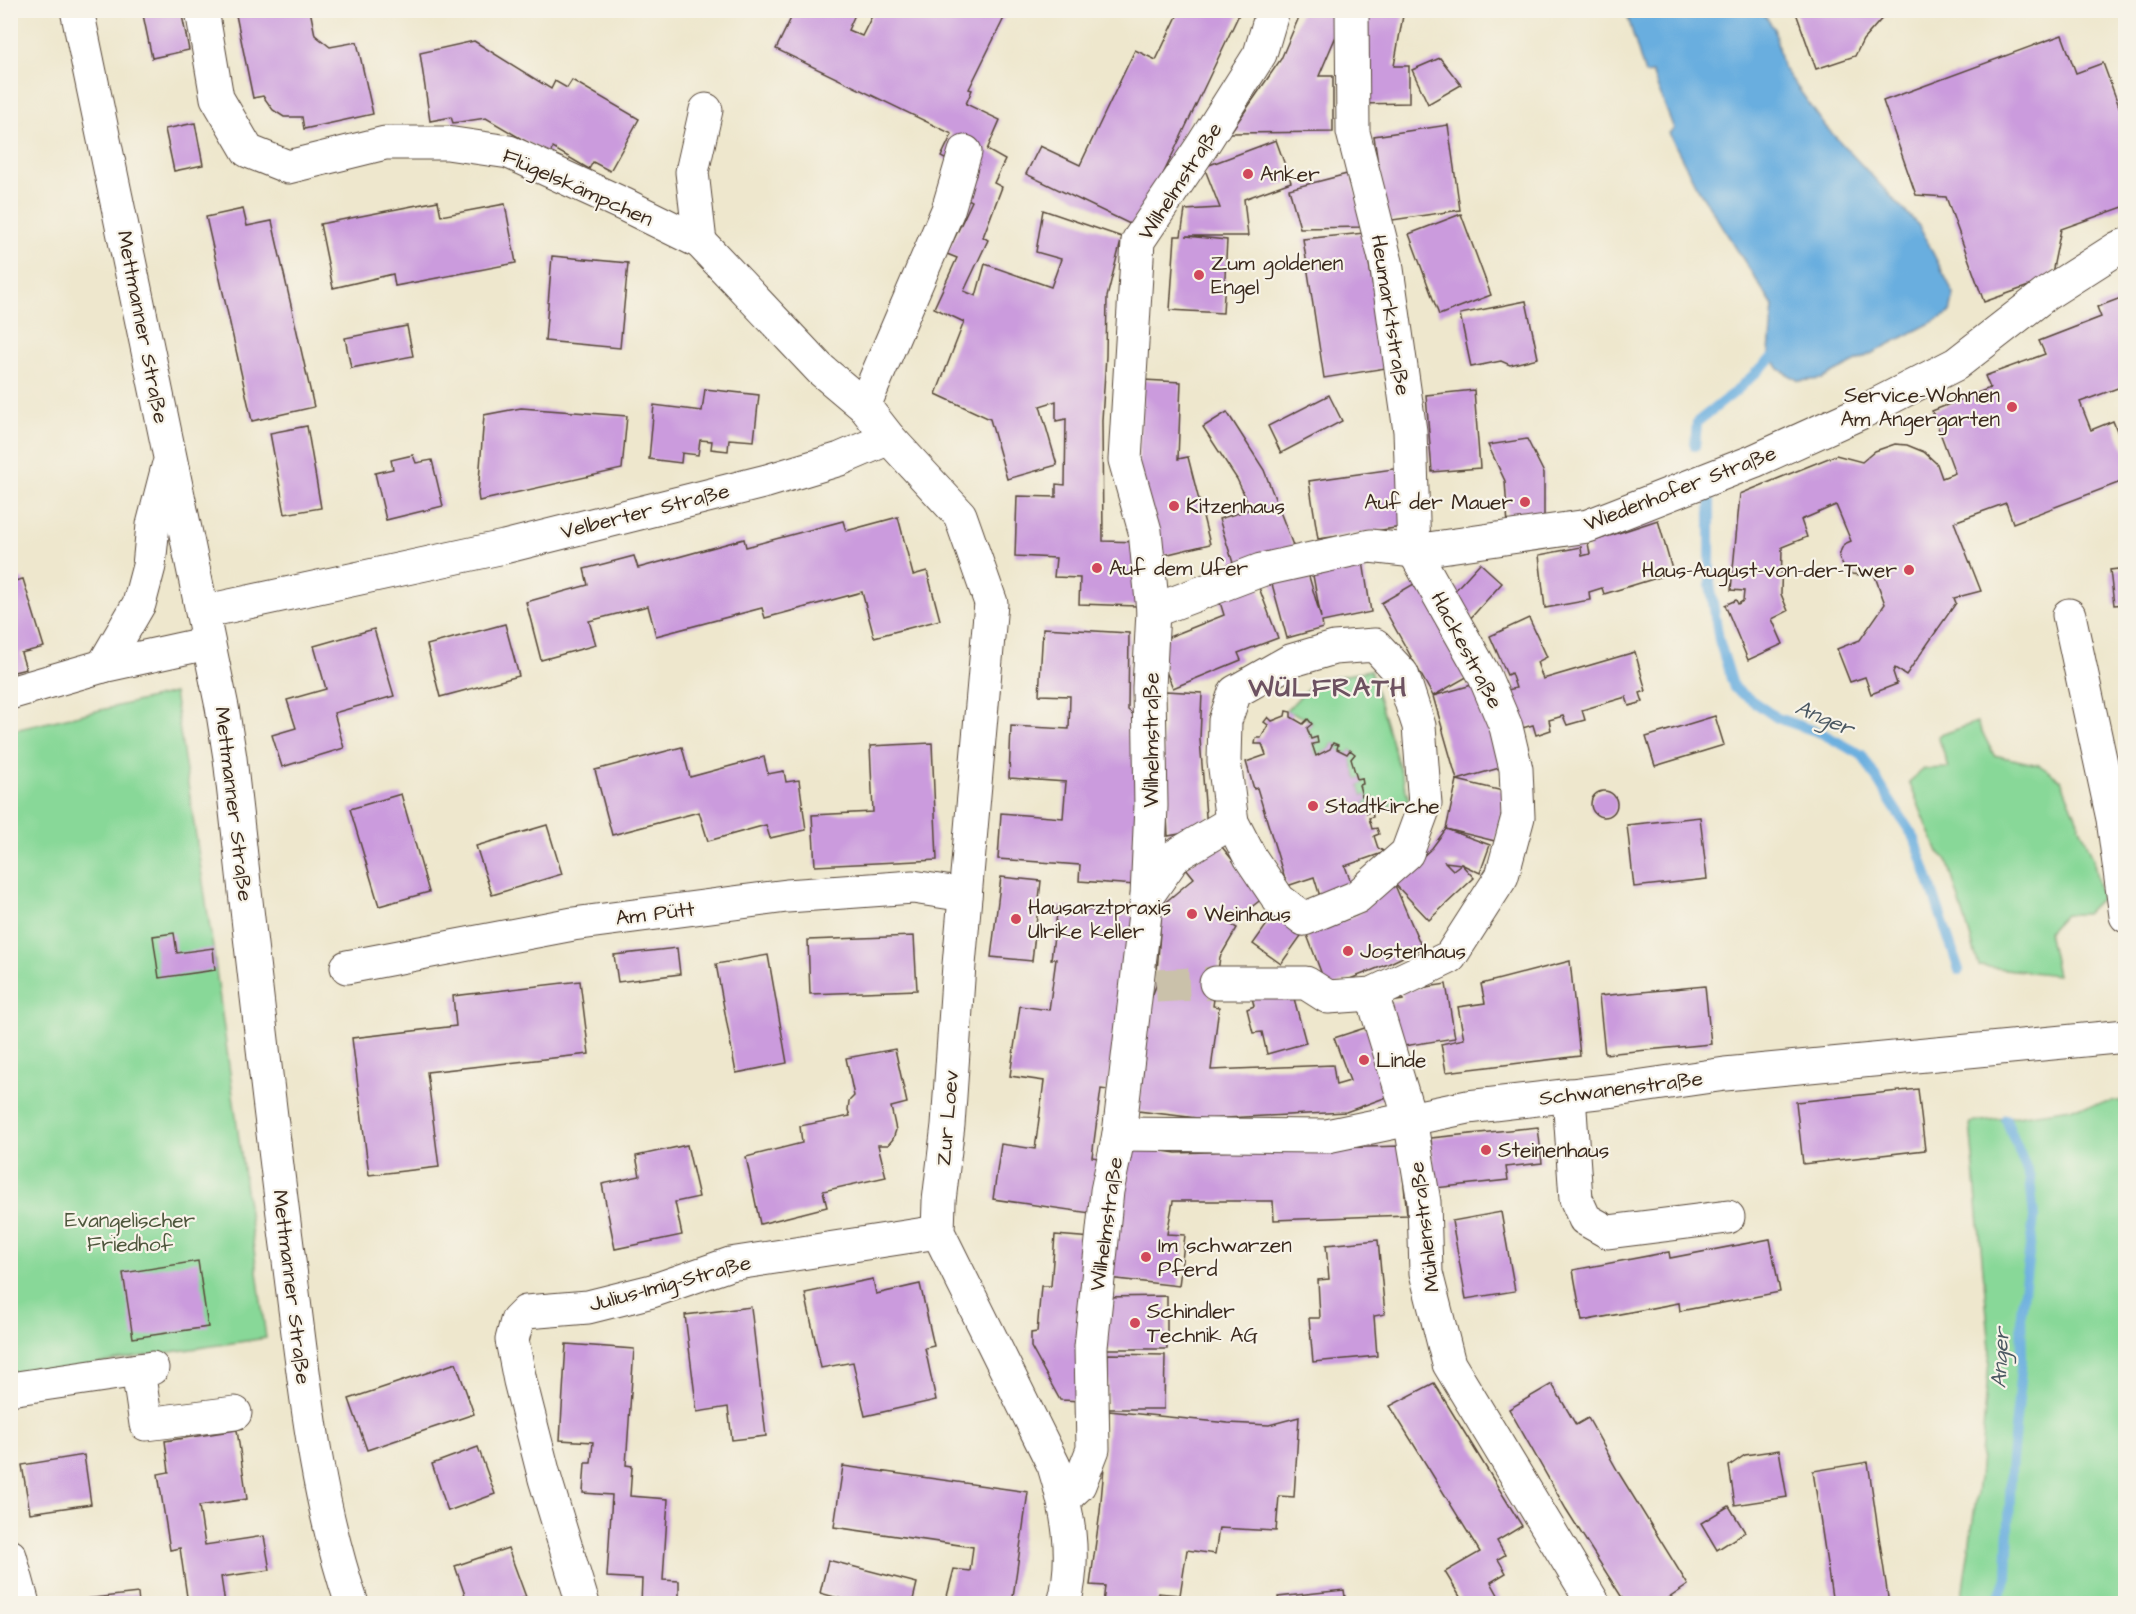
<svg xmlns="http://www.w3.org/2000/svg" width="2136" height="1614" viewBox="0 0 2136 1614" font-family="'Architects Daughter',sans-serif">
<style>
.green{fill:#88d898;stroke:#62815b;stroke-width:1.5}
.water{fill:#69aedf;stroke:#526c7e;stroke-width:1.5}
.lines{fill:none;stroke-linecap:round;stroke-linejoin:round}
.stream{stroke:#69aedf;stroke-width:10}
.building{fill:#cb9bdd;fill-rule:evenodd}
.minor-tunnel{stroke:#cac1aa;stroke-width:33;stroke-dasharray:33 16;stroke-linecap:butt}
.minor-casing{stroke:#564638;stroke-width:35}
.major-casing{stroke:#564638;stroke-width:35}
.minor{stroke:#fff;stroke-width:33}
.major{stroke:#fff;stroke-width:33}
.poi-dot{fill:#d1495b;stroke:#f7f3e8;stroke-width:2}
.labels{text-anchor:middle;stroke-width:4.5;stroke-linejoin:round;paint-order:stroke}
.poi-label{font-size:21px;fill:#3b2a1e;stroke:#f7f3e8;text-anchor:start}
.street-label{font-size:21px;fill:#3b2a1e;stroke:#f7f3e8}
.park-label{font-size:21px;fill:#4e563c;stroke:#f7f3e8}
.water-label{font-size:22px;font-style:italic;fill:#4b5862;stroke:#f7f3e8}
.district-label{font-size:27px;font-weight:bold;letter-spacing:1.5px;fill:#6d5261;stroke:#f7f3e8}
</style>
<rect width="100%" height="100%" fill="#f7f3e8"/>
<filter id="ink" filterUnits="userSpaceOnUse"><feTurbulence type="fractalNoise" baseFrequency=".0167" numOctaves="2"/><feDisplacementMap in="SourceGraphic" scale="12" xChannelSelector="R" yChannelSelector="G"/><feConvolveMatrix kernelMatrix="1 2 1 2 8 2 1 2 1" color-interpolation-filters="sRGB"/></filter>
<filter id="wash" filterUnits="userSpaceOnUse"><feTurbulence type="fractalNoise" baseFrequency=".008" numOctaves="4" result="noise"/><feDisplacementMap in="SourceGraphic" scale="24" xChannelSelector="R" yChannelSelector="G"/><feGaussianBlur stdDeviation="1.35" result="paint"/><feColorMatrix in="noise" values="0 0 0 0 0 0 0 0 0 0 0 0 0 0 0 0 0 1.4 0 .05"/><feComposite in="paint" operator="in"/></filter>
<g filter="url(#wash)">
<rect width="100%" height="100%" fill="#eee7cd"/>
<g class="green">
<path d="M1370 670 1409 800 1367 813 1364 802 1368 801 1367 795 1362 796 1359 785 1363 783 1362 778 1357 779 1351 759 1355 754 1351 750 1347 754 1337 749 1338 745 1333 743 1330 749 1316 756 1312 744 1318 743 1317 737 1311 739 1307 728 1312 723 1308 719 1286 711 1314 682Z"/>
<path d="M174 693 213 948 266 1338 123 1359 11 1380 10 731Z"/>
<path d="M1977 722 1994 755 2039 765 2061 780 2093 858 2101 898 2085 914H2065L2048 932 2057 975 1979 966 1947 860 1938 852 1909 782 1924 769 1949 768 1938 736Z"/>
<path d="M2125 1100V1603H1961L1979 1479 1990 1349 1970 1123Z"/>
</g>
<path class="water" d="M1626 11H1761L1774 28 1782 66 1826 127 1919 226 1954 294 1950 313 1822 379 1799 381 1779 369 1769 353 1773 306 1695 184 1669 133 1674 129 1652 73 1645 74Z"/>
<g class="lines">
<g class="stream">
<path d="M1695 446 1697 422 1735 392 1772 358"/>
<path d="M1710 501V584L1719 640 1734 688 1777 718 1821 733 1862 755 1890 801 1915 839 1959 970"/>
<path d="M1997 1604 2007 1577 2011 1470 2022 1359 2021 1313 2034 1218 2030 1178 2006 1119"/>
</g>
</g>
<g id="blocks">
<g class="building">
<path d="M142 10H181L189 50 152 58Z"/>
<path d="M235 10H310L315 35 330 47 357 42 373 114 304 129 302 117H284L273 110 263 96 253 98Z"/>
<path d="M795 10H857L848 30 862 36 875 10H1008L969 89 972 90 966 104 1000 120 987 150 1005 160 994 183 1002 187 983 237 988 240 964 291 976 296 985 264 1051 287 1061 259 1036 252 1043 210 1122 237 1107 297 1106 356 1102 420 1103 541 1140 542 1137 606 1079 604 1080 578 1054 577 1056 558 1015 556 1017 496 1056 497V484L1065 485 1066 419 1056 421V401L1040 406 1057 465 1007 479 990 419 936 394 964 322 934 308 957 258 947 254 972 201 966 198 976 175 941 157 952 134 776 49Z"/>
<path d="M1180 10H1241L1158 185 1132 225 1026 174 1040 146 1080 165 1135 50 1156 60Z"/>
<path d="M1302 10H1329L1344 17 1319 76H1333V132L1230 133 1281 59Z"/>
<path d="M1366 10H1404L1394 66H1409V103L1359 104Z"/>
<path d="M1795 10H1883L1885 15 1863 40 1855 56 1816 69Z"/>
<path d="M2062 35 2076 73 2103 63 2120 109 2126 108V206L2061 229 2051 278 1984 302 1946 197 1916 195 1883 101Z"/>
<path d="M474 41 551 89 555 81 567 88 572 80 639 119 610 171 593 162 589 169 553 148 549 155 486 118 453 123 451 117 430 121 420 53Z"/>
<path d="M1440 58 1461 85 1428 104 1412 70Z"/>
<path d="M195 123 203 165 174 171 165 129Z"/>
<path d="M1448 125 1460 210 1386 221 1374 136Z"/>
<path d="M1276 140 1291 182 1244 199 1248 236H1186L1227 240 1223 313 1170 310 1175 236H1181L1185 210 1220 208 1204 167Z"/>
<path d="M1351 173 1365 227 1300 228 1289 189Z"/>
<path d="M438 201 441 216 505 204 516 263 395 286 393 274 333 288 320 224Z"/>
<path d="M243 209 247 226 272 221 314 407 252 421 206 217Z"/>
<path d="M1461 214 1491 295 1439 315 1409 234Z"/>
<path d="M1364 233 1386 368 1324 378 1303 239Z"/>
<path d="M552 256 628 263 620 348 545 341Z"/>
<path d="M2126 296V385L2080 402 2091 430 2113 421 2126 453V480L2013 523 2006 503 1954 522 1981 591 1954 598 1956 603 1906 675 1895 668 1893 672 1897 684 1871 694 1865 677 1850 682 1837 649 1860 640 1885 604 1873 571 1861 575 1852 574 1844 568 1839 557 1841 550 1844 544 1851 541 1836 505 1801 520 1807 537 1782 547 1781 594 1788 611 1772 619 1783 644 1748 660 1725 605 1736 600 1738 604 1743 601 1744 591 1731 590 1740 494 1836 455 1862 462 1875 451 1895 444 1907 445 1924 452 1937 464 1942 478 1955 473 1932 411 1990 388 1985 376 2045 354 2039 341 2101 317 2097 307Z"/>
<path d="M1526 301 1538 358 1510 365 1501 361 1471 367 1460 314Z"/>
<path d="M407 326 413 356 351 368 345 338Z"/>
<path d="M1143 380 1181 382 1178 459 1188 457 1210 544 1160 556 1138 469Z"/>
<path d="M705 389 759 395 754 441 729 439 728 451 711 449 712 441 700 440 698 455 682 453 681 463 649 459 654 405 702 411Z"/>
<path d="M1474 390 1480 468 1432 472 1426 395Z"/>
<path d="M1329 395 1342 421 1281 453 1268 426Z"/>
<path d="M521 408 627 416 622 469 479 501 478 494 484 415Z"/>
<path d="M1227 412 1264 470 1294 548 1234 566 1219 519 1251 509 1237 479 1203 427Z"/>
<path d="M307 426 321 508 285 514 270 433Z"/>
<path d="M1527 439 1544 473V524L1508 526 1505 481 1488 445Z"/>
<path d="M413 455 416 463 432 460 443 506 386 520 375 473 393 469 391 460Z"/>
<path d="M1400 468 1409 526 1318 539 1309 481Z"/>
<path d="M898 517 913 575 927 571 940 620 874 637 862 592 765 618 762 608 656 636 648 606 589 621 596 645 541 660 526 602 588 585 584 569 634 556 638 568 744 539 746 547 843 521 846 531Z"/>
<path d="M1658 520 1673 573 1604 594 1602 588 1589 592 1590 600 1545 608 1539 555 1581 547 1582 556 1590 554 1588 543Z"/>
<path d="M1362 555 1371 612 1322 622 1323 628 1287 638 1270 577 1306 566 1321 618 1311 565Z"/>
<path d="M1480 563 1502 583 1469 620 1447 599Z"/>
<path d="M2126 568V604L2114 605 2110 570Z"/>
<path d="M23 579 44 647 21 653 26 669 10 673V582Z"/>
<path d="M1419 581 1472 674 1433 696 1479 683 1503 767 1457 780 1433 696 1381 603Z"/>
<path d="M1258 585 1278 638 1238 653 1241 660 1173 688 1154 643 1224 615 1219 599Z"/>
<path d="M1529 618 1547 657 1537 662 1543 679 1635 652 1646 691 1640 693 1643 702 1629 706 1626 697 1582 710 1585 720 1567 725 1563 716 1549 720 1551 730 1536 735 1533 725 1515 730 1503 691 1516 688 1511 673 1507 675 1490 636Z"/>
<path d="M505 624 519 676 440 697 427 645Z"/>
<path d="M1043 628 1129 633 1128 710 1139 720 1136 885 1079 881 1080 865 998 859 1001 813 1063 818 1066 782 1009 778 1011 726 1069 729 1070 696 1039 695Z"/>
<path d="M374 629 394 696 334 713 344 748 282 767 272 735 296 728 287 700 326 689 314 646Z"/>
<path d="M1165 691 1202 693 1200 739 1207 829 1168 836 1163 741Z"/>
<path d="M1286 711 1291 712V717L1303 724 1308 719 1312 724 1307 728 1311 739 1317 737 1318 743 1312 744 1316 756 1330 749 1333 743 1338 745 1337 749 1347 754 1350 750 1355 754 1351 759 1357 779 1362 778 1363 784 1359 785 1362 796 1367 795 1368 801 1364 802 1367 813 1372 811 1373 817 1369 818 1372 829 1377 828 1379 834 1374 836 1378 848 1385 852 1345 866 1354 891 1322 903 1314 877 1287 886 1257 788 1254 789 1246 762 1266 755 1262 744H1255L1256 738H1261L1268 725 1264 722 1268 717 1272 721 1285 716Z"/>
<path d="M1715 716 1724 745 1655 766 1646 737Z"/>
<path d="M932 743 937 860 815 866 812 815 873 812 870 746Z"/>
<path d="M682 747 690 777 764 757 768 774 784 771 786 782 799 780 806 830 770 838 766 825 708 841 699 812 612 835 595 770Z"/>
<path d="M1457 780 1507 792 1495 841 1446 829Z"/>
<circle cx="1604" cy="804" r="13"/>
<path d="M401 794 429 892 379 906 350 809Z"/>
<path d="M1700 817 1707 879 1634 887 1627 825Z"/>
<path d="M547 825 562 874 492 895 476 846Z"/>
<path d="M1446 829 1490 845 1480 873 1461 864 1474 878 1429 920 1394 883 1432 848ZM1445 862 1461 864 1453 870Z"/>
<path d="M1218 842 1263 898 1230 924 1237 928 1220 957 1213 1006 1219 1007 1211 1070 1333 1065 1336 1085 1350 1081 1334 1038 1374 1025 1398 1093 1346 1112 1206 1119 1138 1111 1151 999 1156 986 1162 905 1194 878 1186 868Z"/>
<path d="M1001 877 1041 881 1032 961 991 957Z"/>
<path d="M1394 883 1422 948 1388 964 1327 988 1307 935 1357 915Z"/>
<path d="M1058 906 1135 916 1108 1090 1101 1089 1092 1157 1098 1158 1090 1213 993 1199 1001 1144 1035 1149 1044 1081 1010 1076 1020 1006 1049 1010 1056 959H1051Z"/>
<path d="M1275 913 1303 933 1281 964 1253 944Z"/>
<path d="M174 933 177 953 213 948 215 970 159 978 153 936Z"/>
<path d="M914 936 917 990 810 994 808 940Z"/>
<path d="M677 948 680 974 618 982 614 955Z"/>
<path d="M768 955 787 1063 736 1073 716 964Z"/>
<path d="M1570 961 1580 1056 1446 1072 1441 1044 1464 1039 1458 1007 1485 1003 1481 984Z"/>
<path d="M580 981 589 1054 427 1072 439 1167 369 1175 352 1038 456 1026 453 996Z"/>
<path d="M1446 984 1455 1038 1398 1047 1390 1002 1403 1000 1402 991Z"/>
<path d="M1249 985 1292 991 1306 1043 1267 1054 1262 1032 1253 1033 1247 1009 1254 1006Z"/>
<path d="M1705 986 1711 1044 1605 1054 1599 996Z"/>
<path d="M895 1049 907 1103 891 1107 896 1130 893 1139 888 1145H878L886 1177 823 1191 827 1207 760 1224 746 1157 802 1143 800 1126 850 1116 848 1110 849 1101 854 1096 846 1058Z"/>
<path d="M1918 1089 1925 1150 1803 1164 1796 1102Z"/>
<path d="M1538 1127 1542 1163 1506 1167 1508 1180 1435 1188 1431 1138Z"/>
<path d="M687 1145 699 1197 675 1202 682 1235 615 1249 602 1184 640 1176 636 1156Z"/>
<path d="M1122 1145 1176 1153 1400 1146 1407 1215 1274 1220 1273 1201H1173L1167 1234 1185 1235 1179 1286 1108 1278Z"/>
<path d="M1501 1212 1515 1291 1466 1299 1452 1221Z"/>
<path d="M1055 1235 1093 1238 1084 1401 1060 1400 1031 1347V1333L1037 1332 1041 1286H1051Z"/>
<path d="M1770 1239 1780 1292 1680 1311 1679 1303 1582 1321 1573 1270 1669 1252 1670 1258Z"/>
<path d="M1378 1240 1385 1314 1374 1316 1377 1356 1313 1362 1309 1318H1320L1318 1280 1329 1279 1326 1245Z"/>
<path d="M198 1261 208 1327 133 1338 123 1273Z"/>
<path d="M873 1279 876 1294 920 1284 934 1346 925 1348 936 1400 865 1416 853 1362 821 1368 805 1293Z"/>
<path d="M1167 1296V1349H1104V1297Z"/>
<path d="M751 1307 766 1436 732 1440 728 1407 697 1412 685 1315Z"/>
<path d="M566 1344 634 1349 626 1465 632 1466 630 1496 668 1499 663 1580 679 1581V1604H641L642 1579 607 1577 612 1495 583 1493 585 1463H591L593 1442 560 1440Z"/>
<path d="M1108 1354 1165 1355 1164 1409H1108Z"/>
<path d="M456 1363 474 1414 367 1450 349 1399Z"/>
<path d="M1434 1383 1522 1526 1497 1541 1505 1555 1498 1559 1506 1573 1491 1582 1503 1604H1455L1462 1600 1445 1572 1480 1552 1390 1406Z"/>
<path d="M1552 1384 1576 1425 1588 1418 1620 1475 1688 1585 1660 1604H1626L1566 1509 1509 1409Z"/>
<path d="M1109 1411 1228 1423 1269 1425 1299 1417 1294 1497 1279 1496 1276 1531 1219 1528 1215 1554 1187 1550 1180 1595 1158 1593 1157 1604H1103L1105 1586 1090 1585 1100 1512Z"/>
<path d="M237 1430 247 1499 199 1506 205 1545 264 1536 270 1570 221 1577 225 1604H188L180 1548 170 1550 158 1474 169 1472 165 1441Z"/>
<path d="M478 1447 495 1494 448 1511 432 1464Z"/>
<path d="M1779 1450 1787 1497 1735 1505 1729 1466 1745 1455Z"/>
<path d="M84 1455 91 1504 30 1513 22 1465Z"/>
<path d="M1868 1462 1889 1604H1833L1813 1471Z"/>
<path d="M843 1466 1028 1492 1012 1604H945L954 1569 970 1571 973 1547 834 1527Z"/>
<path d="M1729 1506 1745 1532 1717 1550 1701 1523Z"/>
<path d="M508 1548 526 1597 509 1604H468L455 1566Z"/>
<path d="M828 1560 917 1583 912 1604H860L820 1593Z"/>
<path d="M1344 1590 1346 1604H1279L1278 1597Z"/>
<path d="M138 1593 139 1604H67V1601Z"/>
</g>
</g>
</g>
<g filter="url(#ink)">
<use href="#blocks" fill-opacity="0" stroke="#564638" stroke-width="1.5"/>
<g class="lines">
<path class="minor-tunnel" d="M1156 986 1216 983"/>
<defs>
<g id="minor">
<path d="M202 10 217 98 248 151 288 167 385 143H447L509 152 625 205 700 242 820 369 864 406 889 438"/>
<path d="M700 242 692 172 706 110"/>
<path d="M864 406 948 210 965 152"/>
<path d="M1153 611 1261 570 1370 546 1414 551 1588 526 1754 461 1862 412 1956 364 2046 294 2118 248 2126 245"/>
<path d="M202 612 504 547 767 481 840 459 889 438 960 515 991 603 959 965 948 1125 939 1201 938 1232 1054 1466C1068 1511 1077 1556 1064 1604"/>
<path d="M2069 615 2113 819 2126 916"/>
<path d="M1375 645 1402 674 1419 726 1425 804 1407 853 1357 897 1304 919 1279 900 1250 857 1232 822 1224 761 1225 721 1235 692 1290 661 1334 648Z"/>
<path d="M10 693 103 666 208 643"/>
<path d="M1147 896 1175 856 1232 822"/>
<path d="M347 967 573 924 787 896 913 887 965 895"/>
<path d="M1216 983H1306L1328 997 1372 994 1450 957 1502 876 1518 817 1516 769 1506 727 1484 675 1414 551 1410 431 1386 262 1353 132 1352 10"/>
<path d="M1372 994 1410 1119 1424 1202 1426 1273 1449 1364 1594 1604"/>
<path d="M1569 1095 1576 1199 1585 1219 1608 1232 1728 1217"/>
<path d="M1119 1134 1327 1136 1468 1107 1615 1090 1725 1074 2126 1036"/>
<path d="M138 1370 146 1424 235 1413"/>
<path d="M10 1389 152 1368"/>
<path d="M1064 1499 1079 1485 1093 1449 1091 1347 1107 1191 1119 1134 1147 897 1151 806 1149 688 1153 611 1145 531 1125 460 1138 241 1202 146 1260 54 1273 10"/>
<path d="M10 1556 23 1604"/>
<path d="M583 1604 545 1479 520 1381 512 1340 517 1321 526 1312 588 1307 652 1291 730 1264 938 1232"/>
</g>
<g id="major">
<path d="M77 10 222 707 230 758C249 926 267 1094 289 1261 304 1377 314 1492 352 1604"/>
<path d="M103 666 139 604 149 566 153 525 168 467"/>
</g>
</defs>
<use href="#minor" class="minor-casing"/>
<use href="#major" class="major-casing"/>
<use href="#minor" class="minor"/>
<use href="#major" class="major"/>
</g>
</g>
<g class="poi-dot">
<circle cx="1248" cy="174" r="6"/>
<circle cx="1199" cy="275" r="6"/>
<circle cx="2012" cy="407" r="6"/>
<circle cx="1525" cy="502" r="6"/>
<circle cx="1174" cy="506" r="6"/>
<circle cx="1097" cy="568" r="6"/>
<circle cx="1909" cy="570" r="6"/>
<circle cx="1313" cy="806" r="6"/>
<circle cx="1192" cy="914" r="6"/>
<circle cx="1016" cy="919" r="6"/>
<circle cx="1348" cy="951" r="6"/>
<circle cx="1364" cy="1060" r="6"/>
<circle cx="1486" cy="1150" r="6"/>
<circle cx="1146" cy="1257" r="6"/>
<circle cx="1135" cy="1323" r="6"/>
</g>
<g class="labels">
<g class="poi-label">
<text x="1260" y="181">Anker</text>
<text x="1211" y="270">Zum goldenen<tspan x="1211" dy="24">Engel</tspan></text>
<text x="2000" y="402" text-anchor="end">Service-Wohnen<tspan x="2000" dy="24">Am Angergarten</tspan></text>
<text x="1513" y="509" text-anchor="end">Auf der Mauer</text>
<text x="1186" y="513">Kitzenhaus</text>
<text x="1109" y="575">Auf dem Ufer</text>
<text x="1897" y="577" text-anchor="end">Haus-August-von-der-Twer</text>
<text x="1325" y="813">Stadtkirche</text>
<text x="1028" y="914">Hausarztpraxis<tspan x="1028" dy="24">Ulrike keller</tspan></text>
<text x="1204" y="921">Weinhaus</text>
<text x="1360" y="958">Jostenhaus</text>
<text x="1376" y="1067">Linde</text>
<text x="1498" y="1157">Steinenhaus</text>
<text x="1158" y="1252">Im schwarzen<tspan x="1158" dy="24">Pferd</tspan></text>
<text x="1147" y="1318">Schindler<tspan x="1147" dy="24">Technik AG</tspan></text>
</g>
<g class="street-label">
<text transform="translate(1180 181) rotate(-57)" y="7">Wilhelmstraße</text>
<text transform="translate(578 187) rotate(24)" y="7">Flügelskämpchen</text>
<text transform="translate(1391 315) rotate(81)" y="7">Heumarktstraße</text>
<text transform="translate(143 327) rotate(79)" y="7">Mettmanner Straße</text>
<text transform="translate(1680 488) rotate(-21)" y="7">Wiedenhofer Straße</text>
<text transform="translate(645 511) rotate(-14)" y="7">Velberter Straße</text>
<text transform="translate(1467 650) rotate(62)" y="7">Hackestraße</text>
<text transform="translate(1151 740) rotate(-90)" y="7">Wilhelmstraße</text>
<text transform="translate(234 804) rotate(83)" y="7">Mettmanner Straße</text>
<text transform="translate(655 913) rotate(-7)" y="7">Am Pütt</text>
<text transform="translate(1621 1088) rotate(-7)" y="7">Schwanenstraße</text>
<text transform="translate(947 1118) rotate(-85)" y="7">Zur Loev</text>
<text transform="translate(1106 1224) rotate(-82)" y="7">Wilhelmstraße</text>
<text transform="translate(1424 1227) rotate(-97)" y="7">Mühlenstraße</text>
<text transform="translate(670 1283) rotate(-15)" y="7">Julius-Imig-Straße</text>
<text transform="translate(292 1287) rotate(83)" y="7">Mettmanner Straße</text>
</g>
<g class="park-label">
<text x="130" y="1227">Evangelischer<tspan x="130" dy="24">Friedhof</tspan></text>
</g>
<g class="water-label">
<text transform="translate(1825 717) rotate(23)" y="8">Anger</text>
<text transform="translate(1999 1358) rotate(-87)" y="8">Anger</text>
</g>
<g class="district-label">
<text x="1328" y="696">WÜLFRATH</text>
</g>
</g>
<rect width="2136" height="1614" fill="none" stroke="#f7f3e8" stroke-width="36"/>
</svg>
